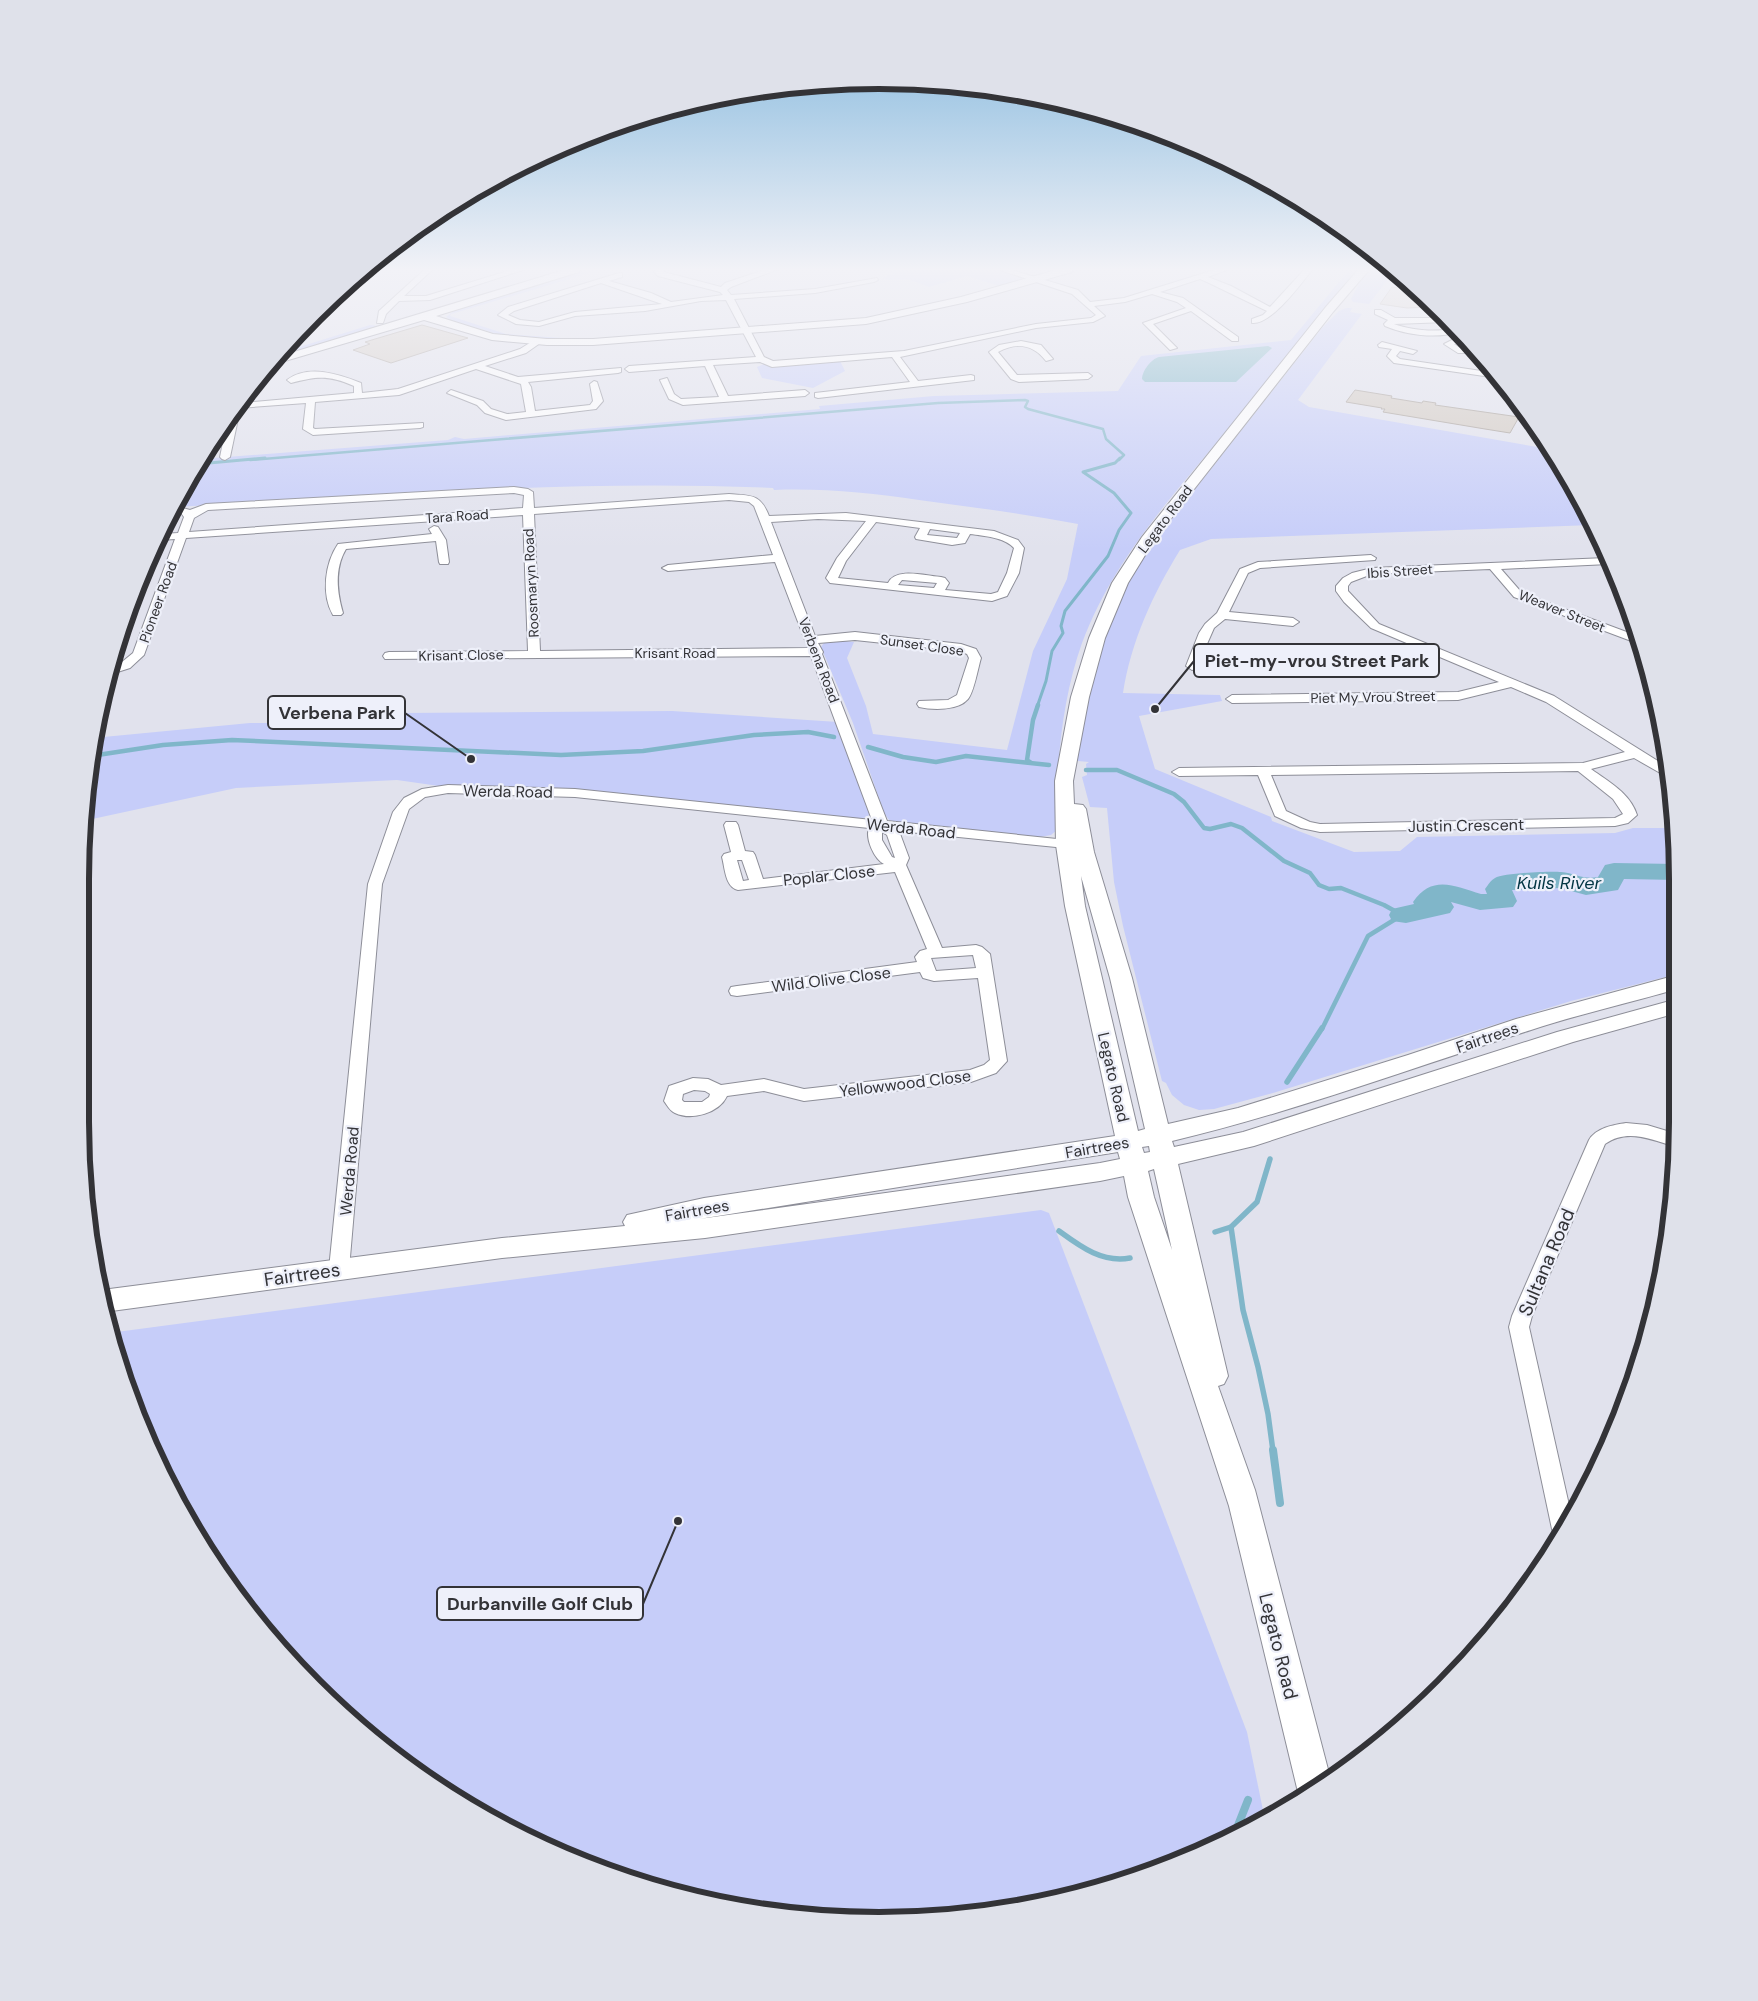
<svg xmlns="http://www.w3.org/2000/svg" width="1758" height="2001" viewBox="0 0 1758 2001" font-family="'DM Sans',sans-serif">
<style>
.green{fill:#c6cdf9}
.water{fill:#80b6c9}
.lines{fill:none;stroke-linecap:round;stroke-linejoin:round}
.stream-far4{stroke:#80b6c9;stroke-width:2.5}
.stream-far3{stroke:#80b6c9;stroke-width:3}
.stream-far2{stroke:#80b6c9;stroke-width:4.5}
.stream-far1{stroke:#80b6c9;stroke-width:5.5}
.stream{stroke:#80b6c9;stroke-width:8}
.river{fill:#80b6c9;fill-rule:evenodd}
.building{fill:#d2cac2;stroke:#a69e97}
.street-casing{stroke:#8d8e98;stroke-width:2}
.secondary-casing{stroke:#8d8e98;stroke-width:2}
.street{fill:#fff;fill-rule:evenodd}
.secondary{fill:#fff;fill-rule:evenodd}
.labels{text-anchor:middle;stroke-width:4.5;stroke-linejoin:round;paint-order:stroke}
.far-street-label{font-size:14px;fill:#333337;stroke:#eef0fa}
.street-label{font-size:16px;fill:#333337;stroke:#eef0fa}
.water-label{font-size:18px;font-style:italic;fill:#023543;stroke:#eef0fa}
.near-street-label{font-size:19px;fill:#333337;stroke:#eef0fa}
.rim{fill:none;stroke:#333337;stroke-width:6}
.leader{fill:none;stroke:#333337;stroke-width:2}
.callout-dot{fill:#333337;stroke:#eef0fa;stroke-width:2}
.callout{fill:#eef0fa;stroke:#333337;stroke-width:2}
.callout-label{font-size:18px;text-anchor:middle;font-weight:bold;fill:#333337}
</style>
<rect width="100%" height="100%" fill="#e1e2ed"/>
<g class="green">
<path d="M583 270H600L451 314 450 316 506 334 576 339V341L497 334 452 321 446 317 454 311Z"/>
<path d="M887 270H999L1024 279 1003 287 967 276 929 287 908 279 889 280 882 278 893 273Z"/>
<path d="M1349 270H1357C1310 328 1263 385 1216 443 1163 507 1112 564 1082 643 1061 702 1056 768 1057 830L1051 835 1040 837 898 823 889 820 884 813 853 723 821 647 824 643 834 640 854 642 847 658 866 706 873 734 1007 750 1033 651 1067 579 1078 524C1025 514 972 507 919 500 871 493 823 488 774 490L773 488C573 479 374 496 175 507L187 480 201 459 448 440 455 437 464 439 820 409 819 406 934 396 1118 391 1141 356 1291 340Z"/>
<path d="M1370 270 1394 271 1369 304 1353 302 1351 299 1361 280Z"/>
<path d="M1346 308H1352L1350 312 1362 314 1298 400 1309 407 1549 449 1571 480 1592 525 1211 539 1180 550C1153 594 1131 641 1123 693L1220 695 1222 701 1139 716 1155 769 1271 817 1272 821 1354 852 1400 851 1417 837 1615 833 1633 828H1676L1677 974 1571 1001 1273 1093 1214 1109 1199 1110 1184 1105 1172 1095 1166 1083 1162 1081 1123 926 1114 882 1107 808 1090 807 1082 777 1087 775 1086 764 1089 762 1078 761V747L1091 673 1118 601 1134 570 1152 544 1322 328 1339 311Z"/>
<path d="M399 319 402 320 273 360 277 354 370 325 378 326Z"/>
<path d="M840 361 845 371 813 388 762 378 757 367 764 364Z"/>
<path d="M672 711 838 722 871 811C868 819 860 819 853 819L565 788 439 786 397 780 236 788 83 821 93 738 250 723H278L401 713Z"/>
<path d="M1041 1210 1049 1213 1247 1732 1265 1820 1136 1879 1035 1906 932 1919 774 1914 672 1894 573 1860 480 1814 393 1756 278 1649 215 1566 163 1476 109 1333Z"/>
</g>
<path class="water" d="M1268 346 1272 348 1236 382H1145L1142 379C1142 371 1151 359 1159 357Z"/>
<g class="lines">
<path class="stream-far4" d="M250 460 938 403 1025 400 1028 401 1025 407 1028 409 1103 429 1106 439 1124 455 1119 460"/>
<g class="stream-far3">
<path d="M198 464 265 458"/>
<path d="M1037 707 1046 681 1052 651 1063 633 1061 626 1065 611 1108 556 1119 530 1131 513 1114 493 1083 472 1115 463 1120 458"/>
</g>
<g class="stream-far2">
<path d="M868 747 903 757 936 762 966 756 1049 765"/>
<path d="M91 756 163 745 232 740 561 755 643 751 754 735 808 732 834 737"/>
<path d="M1030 762 1027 760 1033 720 1038 705"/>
<path d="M1086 770H1117L1174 794 1184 802 1204 828 1210 829 1231 824 1242 828 1284 861 1310 873 1319 885 1329 889 1341 888 1384 905 1402 915 1368 936 1322 1029"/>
</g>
<g class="stream-far1">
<path d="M1287 1082 1322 1028"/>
<path d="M1270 1159 1257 1202 1231 1227 1243 1310 1258 1367 1268 1414 1273 1451"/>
<path d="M1059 1231C1081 1247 1102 1263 1130 1258"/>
<path d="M1215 1232 1231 1227"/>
</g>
<g class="stream">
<path d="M1273 1450 1280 1503"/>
<path d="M1235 1833 1248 1800"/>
</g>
<path class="river" d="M1614 863 1676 864 1677 880 1624 879 1618 890 1586 895 1560 888 1512 890 1517 901 1513 907 1480 910 1451 902 1454 907 1450 913 1406 923 1392 921 1389 915 1392 909 1414 904 1413 902C1432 874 1455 886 1481 894H1487L1485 889C1488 885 1491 880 1495 878 1503 873 1550 871 1561 872 1575 873 1583 880 1598 877L1605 865Z"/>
</g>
<g class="building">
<path d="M1404 281 1419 295 1432 307 1407 308 1380 304 1392 287 1399 288Z"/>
<path d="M422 325 468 338 391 363 353 350 370 344 365 342Z"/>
<path d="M1355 390 1392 396 1391 398 1422 403 1423 401 1436 403 1435 405 1519 417 1510 433 1485 429 1383 412 1385 409H1381L1382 408 1346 402Z"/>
</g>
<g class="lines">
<defs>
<g id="street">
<path d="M367 270H377L360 281H355Z"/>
<path d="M424 270H432L404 296H426L511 270H523L430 300 399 301 386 314 383 323H377L379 311Z"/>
<path d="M655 270H663L664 272 721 287 725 283 764 270H776L731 287 727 290 731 295 815 289 877 278 878 280 874 282 815 293 734 299 764 357 773 361 904 351 1036 324 1091 318 1096 315 1072 294 1000 270H1012L1078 290 1090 302 1124 298 1214 270H1226L1208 277 1231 286 1270 307 1304 270H1312C1300 285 1271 325 1252 323V319L1263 315 1267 311 1207 282 1200 279 1160 292 1183 298 1238 337V341H1232L1191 311 1153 324 1177 348 1170 350 1143 323 1186 308 1177 302 1152 294 1125 302 1094 306 1105 316 1093 322 1036 328 900 357 918 381 971 375 974 376V380L818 398 815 397V393L910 382 892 357 772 367 760 362 713 365 728 396 805 390 809 393 805 396 683 405 669 399 660 380 667 378 674 394 681 399 719 397 705 366 629 372 625 369 629 366 756 357 726 300 701 301 645 311 575 316 539 326 516 324 498 315 508 307 619 273H622V277L609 281 651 293 671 302 723 295 720 292 658 276 654 272ZM601 283 662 304 575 312 539 322 520 320 508 315 514 311Z"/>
<path d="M347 288 351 290 350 292 338 301H333Z"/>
<path d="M1375 310H1381L1395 318H1443L1447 322 1394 324C1411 330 1436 333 1454 328L1458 332C1436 339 1406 335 1385 326L1384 324 1388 320 1375 314Z"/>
<path d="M316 317 318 319C315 323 310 328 305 327Z"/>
<path d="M536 339 543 341 526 353 485 366 518 377 621 368V372L618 373 528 382 531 387 535 411 590 405 593 401 590 384 594 381 597 382 603 401 596 409 506 420 485 413 477 405 447 393 451 390 483 401 491 409 507 414 526 412 521 384 476 369 399 395 315 402 313 428 315 429 423 423V427L420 428 313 435 303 429 306 403 238 408 242 403 354 393V386C329 375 317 376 291 383L287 380C308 364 339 374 361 383L362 393 398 389 520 349Z"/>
<path d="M1454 339H1465L1470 343 1454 344 1460 348H1476L1480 353H1458L1444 344Z"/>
<path d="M1021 341 1041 345 1053 359 1046 361C1033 344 1016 342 998 352L1017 375 1088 373 1092 376 1088 379 1019 382 1011 379 989 352 999 345Z"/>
<path d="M1382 342 1417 351 1413 354 1400 351 1396 356 1400 359 1495 373 1498 378 1394 363 1387 356 1392 349 1379 347 1378 345Z"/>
<path d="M236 412 239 414 230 457 225 460 222 459 220 457 227 423Z"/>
<path d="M514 487 528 489 533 492 534 508 729 494C751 496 760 493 769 516L846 513 994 531 1018 540 1024 548 1019 573 1007 596 992 601 830 583 826 578 837 558 866 521 818 519 771 522 815 636 855 632 961 644 976 649 981 658C978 668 974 692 968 699 958 711 932 710 919 707L917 704 919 701 948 700 957 695 969 658 967 654 959 651 855 640 818 643 823 652 822 654 887 821 1076 841 1081 842 1083 845 1081 848 1076 849 899 831 909 858 906 865 942 948 976 945 982 947 990 954 1007 1061 996 1073 971 1082 804 1101 764 1091 727 1096C719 1113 692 1121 675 1113 670 1111 667 1105 664 1101L669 1086 693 1078 708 1079 721 1085 764 1079 804 1089 970 1070 984 1065 990 1060 978 978 934 981 923 978 920 972 737 996 731 995 729 991 731 987 737 986 917 962 915 957 920 951 927 949 895 872 738 890C725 887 725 868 722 857L724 854 731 852 724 825 726 822H736L738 825 745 851 753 852 755 855 763 879 884 864C874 859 865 838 869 828L575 797 448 793 425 797 409 809 382 884 349 1269 346 1274 339 1277 332 1274 329 1269 368 884 393 812 404 798 422 789 448 785 575 789 872 820 811 656 385 659 383 656 385 653 389 652 528 651 523 515 186 538 144 655 130 668 108 675 110 667 122 662 133 653 175 539 160 540 162 534 178 533 184 517 181 513 172 512 175 506 190 510 206 504ZM514 493 524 495 523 508 189 532 194 518 208 510ZM729 500 749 502 754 506 773 555 668 565 662 568 668 571 775 562 808 648 540 651 534 514ZM876 522 920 528 915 537 916 539 952 545 965 543 970 534C984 536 1004 537 1014 548L1007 573 998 592 991 594 945 590 949 583 945 578 941 577C925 576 896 567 888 583L838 578 846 561ZM930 529 960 533 957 538 927 535ZM902 580 937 583 934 588 898 585ZM882 832 887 835 895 858 892 857 882 840ZM737 860H742L749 880 743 881ZM973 955 976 968 936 971 931 958ZM694 1090 705 1091 710 1094 709 1097 702 1102H684L682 1100 683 1094Z"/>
<path d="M434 526 438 527 446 540 449 562 448 564H440L439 562 436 541 346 549C334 569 337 592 343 613L341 615H333C321 594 325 563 338 544L432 534 429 529Z"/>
<path d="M1371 555 1376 558 1375 560 1260 568 1248 573 1229 612 1293 618 1299 622 1293 626 1225 619 1214 628 1196 669 1192 670 1186 666 1199 633 1205 624 1217 613 1240 569 1258 562Z"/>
<path d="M1606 558 1609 564 1501 569 1522 593 1640 637 1642 645 1514 597 1490 569 1372 574 1351 582 1348 586V591L1379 624 1554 696 1669 768V778L1634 758 1591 769C1609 782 1630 793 1637 815L1628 823 1615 826 1320 832 1301 828 1275 816 1258 775 1179 776 1172 772 1179 768 1583 763 1625 752 1546 702 1511 687 1458 700 1232 703 1226 699 1232 695 1458 692 1499 682 1371 628 1344 602 1336 591V586L1343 578 1352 573 1372 568ZM1578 771 1613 799 1623 814 1615 818 1320 824 1310 822 1286 811 1271 775Z"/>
<path d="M1626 1123 1647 1125 1677 1134 1676 1147C1652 1140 1628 1128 1605 1144L1532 1316 1529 1327 1571 1514 1559 1537 1555 1536 1552 1529 1509 1327 1512 1316 1589 1140C1596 1128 1613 1125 1626 1123Z"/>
</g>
<g id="secondary">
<path d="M564 270H580L579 272 436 316 493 334 547 339H593L866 318 961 297 1056 270H1073L1072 272 967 302 866 324 593 345H547L492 340 424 320 268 366 274 358Z"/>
<path d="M1358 270H1369L1333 312 1155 539 1128 583 1105 638 1089 697 1073 781 1074 804 1083 805 1086 809 1094 852 1132 978 1168 1124 1238 1108 1408 1055 1516 1019 1677 975V989C1629 1003 1579 1014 1531 1030 1412 1068 1294 1112 1172 1141L1174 1147 1243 1132 1557 1032 1677 999V1013L1573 1042 1254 1146 1178 1164 1228 1376 1224 1384 1218 1386 1255 1490 1330 1777 1301 1798 1297 1788 1229 1506 1128 1197 1124 1176 1100 1181 705 1238 502 1258 104 1312 100 1291 102 1290 502 1238 625 1226 623 1222 627 1215 704 1198 1115 1136 1065 906 1056 845 1055 781 1071 697 1089 638 1112 583 1142 537 1325 308ZM1081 876 1110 978 1145 1129 1138 1131 1085 906ZM1149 1146 1150 1152 1144 1153 1142 1147ZM1118 1152 1120 1159 1100 1163 699 1219ZM1154 1169 1172 1250 1154 1197 1148 1171Z"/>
</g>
</defs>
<use href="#street" class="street-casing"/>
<use href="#secondary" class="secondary-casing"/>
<use href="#street" class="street"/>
<use href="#secondary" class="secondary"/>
</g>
<linearGradient id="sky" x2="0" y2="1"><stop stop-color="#7eb5dc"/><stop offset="0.49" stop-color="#f2f2f7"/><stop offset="1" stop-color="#f2f2f7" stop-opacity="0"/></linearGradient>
<rect width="1758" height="550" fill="url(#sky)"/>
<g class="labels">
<g class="far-street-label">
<text transform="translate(457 516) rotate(-4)" y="5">Tara Road</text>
<text transform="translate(1165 519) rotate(-53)" y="5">Legato Road</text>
<text transform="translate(1400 571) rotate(-4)" y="5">Ibis Street</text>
<text transform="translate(531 583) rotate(-93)" y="5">Roosmaryn Road</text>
<text transform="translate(158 602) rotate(-70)" y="5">Pioneer Road</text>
<text transform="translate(1562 611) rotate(22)" y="5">Weaver Street</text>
<text transform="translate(922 645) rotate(8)" y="5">Sunset Close</text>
<text x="675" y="658">Krisant Road</text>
<text transform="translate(461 655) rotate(-1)" y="5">Krisant Close</text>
<text transform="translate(819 660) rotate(69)" y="5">Verbena Road</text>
<text transform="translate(1373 697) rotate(-1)" y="5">Piet My Vrou Street</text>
</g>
<g class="street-label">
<text transform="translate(508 791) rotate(1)" y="6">Werda Road</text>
<text transform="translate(1466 825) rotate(-1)" y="6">Justin Crescent</text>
<text transform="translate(911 828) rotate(6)" y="6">Werda Road</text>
<text transform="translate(829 875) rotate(-6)" y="6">Poplar Close</text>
<text transform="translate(831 979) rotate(-7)" y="6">Wild Olive Close</text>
<text transform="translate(1487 1037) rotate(-19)" y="6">Fairtrees</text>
<text transform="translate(1114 1077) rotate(77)" y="6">Legato Road</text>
<text transform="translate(905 1083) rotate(-7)" y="6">Yellowwood Close</text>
<text transform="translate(1097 1147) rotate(-10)" y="6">Fairtrees</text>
<text transform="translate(349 1171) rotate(-85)" y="6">Werda Road</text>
<text transform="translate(697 1210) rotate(-10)" y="6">Fairtrees</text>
</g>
<g class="water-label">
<text x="1559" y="889">Kuils River</text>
</g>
<g class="near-street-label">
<text transform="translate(1546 1262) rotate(-67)" y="7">Sultana Road</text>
<text transform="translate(302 1274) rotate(-8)" y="7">Fairtrees</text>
<text transform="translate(1279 1646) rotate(76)" y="7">Legato Road</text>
</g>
</g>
<path d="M0 0H1758V2001H0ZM879 89H879A790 790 0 0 1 1669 879V1122A790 790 0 0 1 879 1912H879A790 790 0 0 1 89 1122V879A790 790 0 0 1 879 89Z" fill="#dfe1ea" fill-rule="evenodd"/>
<path class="rim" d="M879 89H879A790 790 0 0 1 1669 879V1122A790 790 0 0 1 879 1912H879A790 790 0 0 1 89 1122V879A790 790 0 0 1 879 89Z"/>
<path class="leader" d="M1155 709L1194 661M471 759L405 713M678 1521L643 1604"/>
<g class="callout-dot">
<circle cx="1155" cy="709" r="5"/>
<circle cx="471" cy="759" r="5"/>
<circle cx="678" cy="1521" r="5"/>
</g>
<g class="callout">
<rect x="1194" y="644" width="245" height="33" rx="5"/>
<rect x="268" y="696" width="137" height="33" rx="5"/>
<rect x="437" y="1587" width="206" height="33" rx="5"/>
</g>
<g class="callout-label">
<text x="1317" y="667">Piet-my-vrou Street Park</text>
<text x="337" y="719">Verbena Park</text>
<text x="540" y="1610">Durbanville Golf Club</text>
</g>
</svg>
